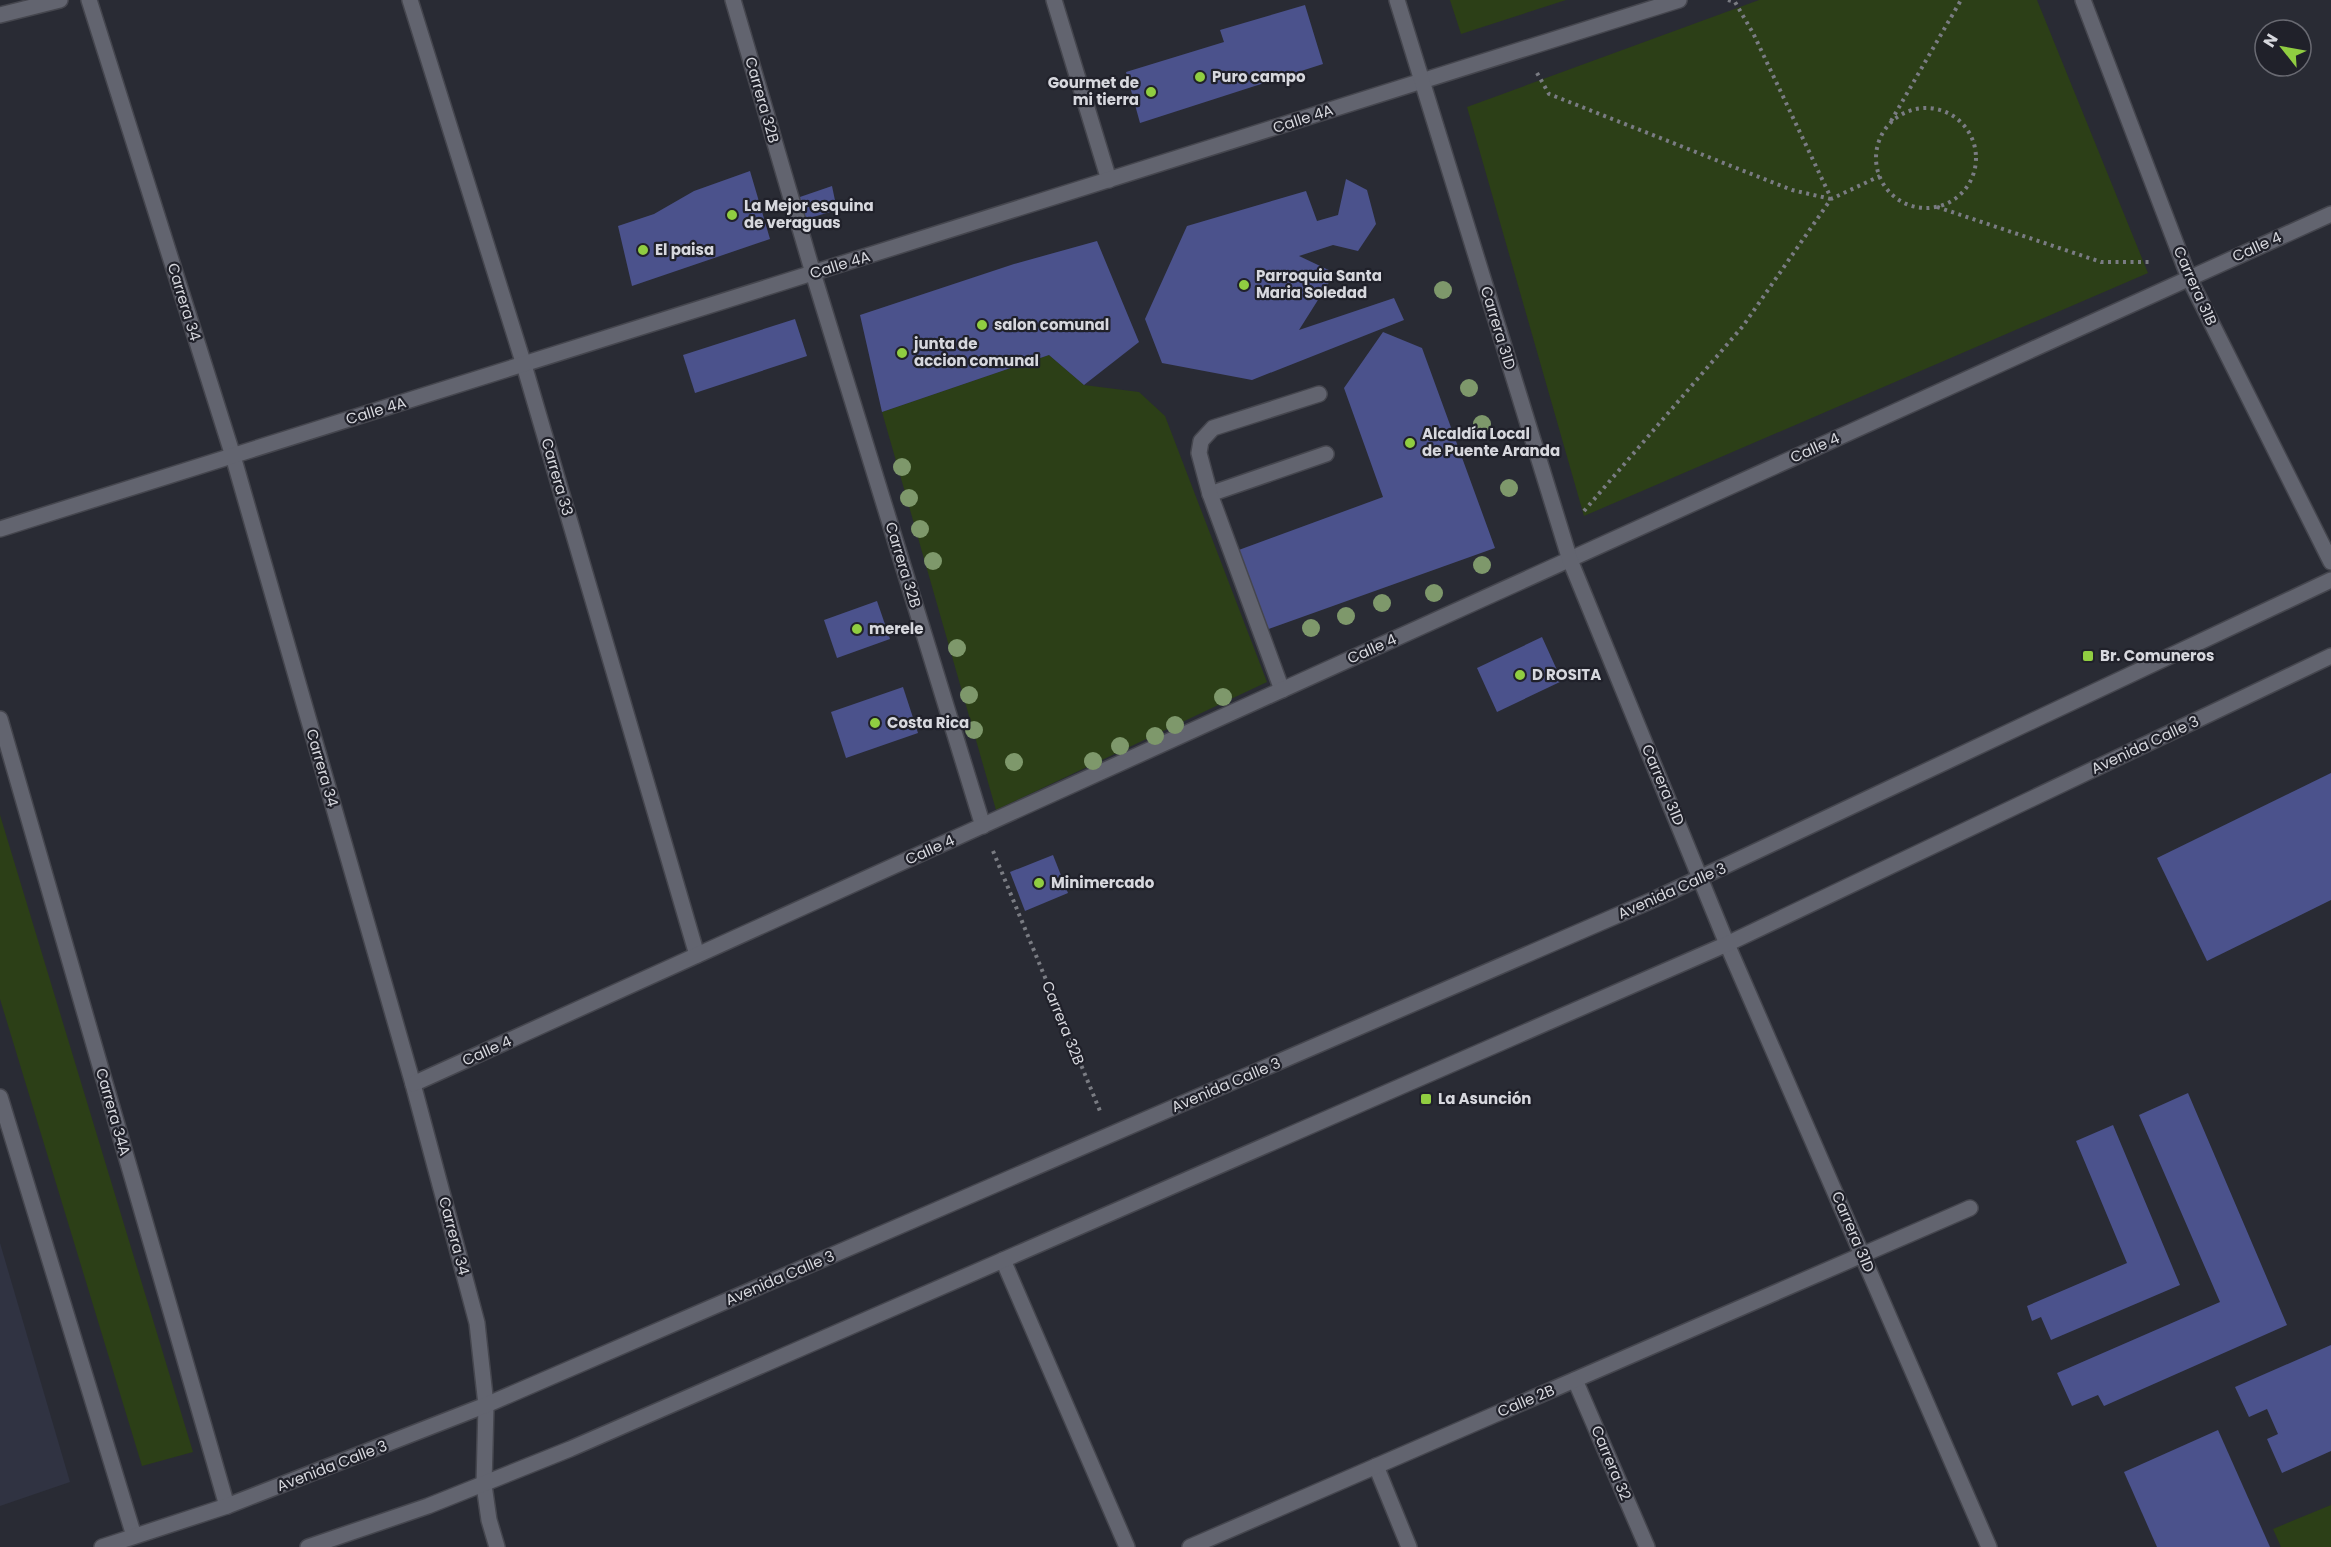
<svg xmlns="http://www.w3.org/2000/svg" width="2331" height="1547" viewBox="0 0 2331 1547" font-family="Poppins,sans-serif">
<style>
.built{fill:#303342}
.green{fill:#2c3f17}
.building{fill:#4b528c}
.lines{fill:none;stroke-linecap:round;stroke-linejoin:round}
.service-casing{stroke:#45464e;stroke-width:18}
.minor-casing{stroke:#45464e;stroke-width:18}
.tertiary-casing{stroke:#45464e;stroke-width:18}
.secondary-casing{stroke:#45464e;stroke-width:18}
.path{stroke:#7a7c83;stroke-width:4;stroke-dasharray:3 4.5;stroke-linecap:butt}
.service{stroke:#62646f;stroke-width:15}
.minor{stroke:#62646f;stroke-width:15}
.tertiary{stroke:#62646f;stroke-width:15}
.secondary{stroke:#62646f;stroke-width:15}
.tree{fill:#7e986b}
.poi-dot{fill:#90cd41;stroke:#20212a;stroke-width:2}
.labels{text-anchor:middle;stroke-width:4.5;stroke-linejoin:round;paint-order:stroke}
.poi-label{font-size:15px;font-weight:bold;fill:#d7d8de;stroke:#20212a;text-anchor:start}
.street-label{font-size:15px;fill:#d7d8de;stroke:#20212a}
</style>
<rect width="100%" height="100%" fill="#292b34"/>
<path class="built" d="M0 1243 70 1482 0 1506Z"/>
<g class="green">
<path d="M1450 0H1566L1461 34Z"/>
<path d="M1759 0H2037L2148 273 1584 516 1467 107Z"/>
<path d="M1049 355 1084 385 1139 392 1165 416 1267 682 996 810 882 412Z"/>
<path d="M0 815 193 1452 142 1466 0 999Z"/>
<path d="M2331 1505V1547H2281L2273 1529Z"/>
</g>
<g class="building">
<path d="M1305 5 1323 64 1140 123 1126 72 1224 42 1220 30Z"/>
<path d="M750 171 770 239 632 286 618 226 654 214 694 191Z"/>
<path d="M1346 179 1367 190 1376 224 1358 251 1333 245 1299 256 1335 273 1299 330 1394 298 1404 320 1252 380 1162 363 1145 319 1187 226 1306 191 1317 221 1338 215Z"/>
<path d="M832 186 837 210 803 220 797 198Z"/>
<path d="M1097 241 1139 342 1084 385 1049 355 882 412 860 315 1014 264Z"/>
<path d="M795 319 807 356 695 393 683 355Z"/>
<path d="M1383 332 1422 348 1495 548 1266 630 1236 551 1383 497 1344 388Z"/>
<path d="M877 601 890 639 837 658 824 620Z"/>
<path d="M1542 637 1562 681 1497 712 1477 668Z"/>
<path d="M903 687 918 733 846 758 831 712Z"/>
<path d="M2331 773V900L2207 961 2157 858Z"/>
<path d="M1053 855 1068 893 1025 911 1010 872Z"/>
<path d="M2188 1093 2287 1325 2104 1406 2098 1395 2072 1406 2057 1373 2220 1302 2139 1115Z"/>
<path d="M2113 1125 2180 1285 2051 1340 2041 1317 2032 1321 2027 1306 2127 1263 2076 1141Z"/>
<path d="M2331 1345V1451L2282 1473 2267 1439 2278 1434 2267 1409 2249 1417 2235 1387Z"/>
<path d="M2218 1430 2270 1547H2157L2124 1472Z"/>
</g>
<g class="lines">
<defs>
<g id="service">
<path d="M1210 494 1326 454"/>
<path d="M1282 690 1210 494 1199 453 1201 441 1213 428 1319 394"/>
</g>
<g id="minor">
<path d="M89 0 233 456 413 1084 477 1323 486 1405 484 1485 489 1520 497 1547"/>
<path d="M410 0 524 365 697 955"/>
<path d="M733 0 813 273 983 826"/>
<path d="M1054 0 1109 180"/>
<path d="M2083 0 2189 278 2331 562"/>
<path d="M0 15 60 0"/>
<path d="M0 529 1679 0"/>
<path d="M0 719 227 1506"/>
<path d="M413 1084 2331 214"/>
<path d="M0 1097 134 1536"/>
<path d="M1003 1260 1127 1547"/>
<path d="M1575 1380 1647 1547"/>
<path d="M1376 1466 1409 1547"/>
<path d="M1190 1547 1970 1208"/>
</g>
<path id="tertiary" d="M1397 0 1570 560 1727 944 1989 1547"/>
<g id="secondary">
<path d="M102 1547 227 1506 486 1405 1655 899 2331 580"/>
<path d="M308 1547 428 1506 570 1449 1727 944 2331 656"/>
</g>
</defs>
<use href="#service" class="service-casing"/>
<use href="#minor" class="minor-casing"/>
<use href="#tertiary" class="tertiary-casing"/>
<use href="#secondary" class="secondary-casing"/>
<g class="path">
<path d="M1728 0 1735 2 1753 33 1831 198"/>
<path d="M1537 73 1549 94 1792 190 1831 199"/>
<circle cx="1926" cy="158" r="50"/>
<path d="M1891 121 1961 0"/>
<path d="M1937 207 2101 262H2152"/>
<path d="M1584 511 1743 326 1831 199 1880 176"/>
<path d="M993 851 1100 1111"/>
</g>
<use href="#service" class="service"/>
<use href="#minor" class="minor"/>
<use href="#tertiary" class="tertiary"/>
<use href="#secondary" class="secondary"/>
</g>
<g class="tree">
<circle cx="1443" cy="290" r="9"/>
<circle cx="1469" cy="388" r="9"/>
<circle cx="1482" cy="424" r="9"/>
<circle cx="902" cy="467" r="9"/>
<circle cx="1509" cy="488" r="9"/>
<circle cx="909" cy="498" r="9"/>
<circle cx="920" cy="529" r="9"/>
<circle cx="933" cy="561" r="9"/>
<circle cx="1482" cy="565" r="9"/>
<circle cx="1434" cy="593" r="9"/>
<circle cx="1382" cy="603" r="9"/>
<circle cx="1346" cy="616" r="9"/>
<circle cx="1311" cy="628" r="9"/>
<circle cx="957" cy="648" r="9"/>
<circle cx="969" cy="695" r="9"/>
<circle cx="1223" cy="697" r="9"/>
<circle cx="1175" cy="725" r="9"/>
<circle cx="974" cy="730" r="9"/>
<circle cx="1155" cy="736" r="9"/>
<circle cx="1120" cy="746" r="9"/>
<circle cx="1093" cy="761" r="9"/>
<circle cx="1014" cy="762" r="9"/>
</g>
<g class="poi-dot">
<circle cx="1200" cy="77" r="6"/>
<circle cx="1151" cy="92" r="6"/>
<circle cx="732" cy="215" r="6"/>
<circle cx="643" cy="250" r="6"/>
<circle cx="1244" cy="285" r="6"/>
<circle cx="982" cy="325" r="6"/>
<circle cx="902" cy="353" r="6"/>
<circle cx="1410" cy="443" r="6"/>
<circle cx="857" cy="629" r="6"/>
<rect x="2082" y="650" width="12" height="12" rx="3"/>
<circle cx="1520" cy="675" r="6"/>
<circle cx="875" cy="723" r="6"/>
<circle cx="1039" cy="883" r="6"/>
<rect x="1420" y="1093" width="12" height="12" rx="3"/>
</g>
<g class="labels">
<g class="poi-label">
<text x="1212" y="82">Puro campo</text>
<text x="1139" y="88" text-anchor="end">Gourmet de<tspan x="1139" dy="17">mi tierra</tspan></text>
<text x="744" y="211">La Mejor esquina<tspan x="744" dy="17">de veraguas</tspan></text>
<text x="655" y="255">El paisa</text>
<text x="1256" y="281">Parroquia Santa<tspan x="1256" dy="17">Maria Soledad</tspan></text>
<text x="994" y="330">salon comunal</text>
<text x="914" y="349">junta de<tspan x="914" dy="17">accion comunal</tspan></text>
<text x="1422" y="439">Alcaldía Local<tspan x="1422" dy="17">de Puente Aranda</tspan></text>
<text x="869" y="634">merele</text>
<text x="2100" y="661">Br. Comuneros</text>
<text x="1532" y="680">D ROSITA</text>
<text x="887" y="728">Costa Rica</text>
<text x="1051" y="888">Minimercado</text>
<text x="1438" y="1104">La Asunción</text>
</g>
<g class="street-label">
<text transform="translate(762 100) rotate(74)" y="5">Carrera 32B</text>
<text transform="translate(1303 119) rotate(-18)" y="5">Calle 4A</text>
<text transform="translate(2257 247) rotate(-24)" y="5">Calle 4</text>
<text transform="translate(840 265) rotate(-17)" y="5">Calle 4A</text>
<text transform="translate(2195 286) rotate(66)" y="5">Carrera 31B</text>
<text transform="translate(184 302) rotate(73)" y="5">Carrera 34</text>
<text transform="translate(1498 328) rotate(73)" y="5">Carrera 31D</text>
<text transform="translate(376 411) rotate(-17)" y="5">Calle 4A</text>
<text transform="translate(1815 448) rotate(-24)" y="5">Calle 4</text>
<text transform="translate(557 477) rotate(74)" y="5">Carrera 33</text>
<text transform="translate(903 565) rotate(73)" y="5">Carrera 32B</text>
<text transform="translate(1372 649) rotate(-24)" y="5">Calle 4</text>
<text transform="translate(2145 745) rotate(-25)" y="5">Avenida Calle 3</text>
<text transform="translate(322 768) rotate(74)" y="5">Carrera 34</text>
<text transform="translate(1663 785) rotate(67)" y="5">Carrera 31D</text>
<text transform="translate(930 850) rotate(-24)" y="5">Calle 4</text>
<text transform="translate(1672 891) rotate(-24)" y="5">Avenida Calle 3</text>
<text transform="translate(1063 1023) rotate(68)" y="5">Carrera 32B</text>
<text transform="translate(487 1051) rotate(-24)" y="5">Calle 4</text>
<text transform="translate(1226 1085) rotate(-23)" y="5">Avenida Calle 3</text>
<text transform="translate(113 1112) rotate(74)" y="5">Carrera 34A</text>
<text transform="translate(1853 1232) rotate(67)" y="5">Carrera 31D</text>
<text transform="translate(454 1236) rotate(75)" y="5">Carrera 34</text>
<text transform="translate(780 1278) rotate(-23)" y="5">Avenida Calle 3</text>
<text transform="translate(1526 1401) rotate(-23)" y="5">Calle 2B</text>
<text transform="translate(1611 1463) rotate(67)" y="5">Carrera 32</text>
<text transform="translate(332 1466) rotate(-21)" y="5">Avenida Calle 3</text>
</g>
</g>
<g transform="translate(2283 48) rotate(301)"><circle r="28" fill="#20212a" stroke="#696a72" stroke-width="1.5"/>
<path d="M0-4.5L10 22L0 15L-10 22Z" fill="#90cd41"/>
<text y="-9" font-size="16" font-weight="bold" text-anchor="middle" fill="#d7d8de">N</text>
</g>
</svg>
